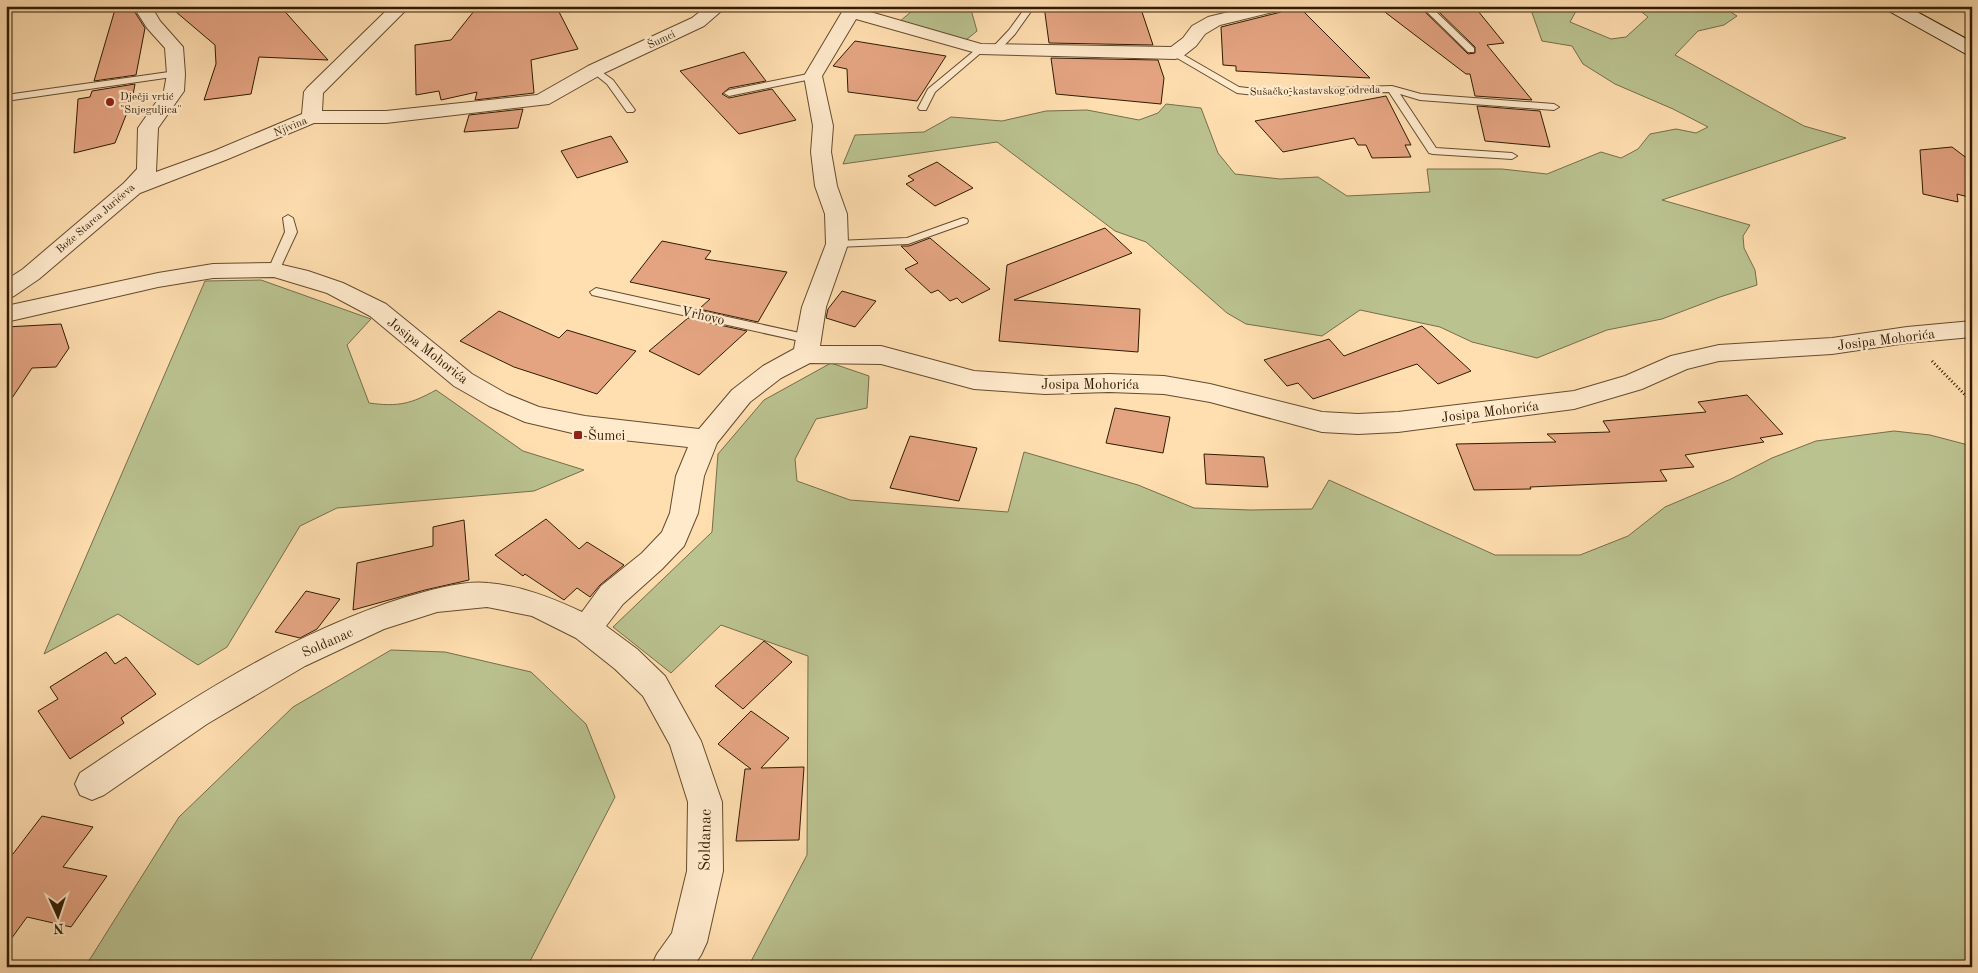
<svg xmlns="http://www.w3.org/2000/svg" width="1978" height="973" viewBox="0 0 1978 973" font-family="'Old Standard TT',serif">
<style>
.green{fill:#bac290;stroke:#756e4a}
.building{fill:#e4a482;stroke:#301b03}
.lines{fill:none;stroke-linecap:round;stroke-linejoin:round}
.lane-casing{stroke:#644c2e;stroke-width:2}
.street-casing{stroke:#644c2e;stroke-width:2}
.secondary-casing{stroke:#301b03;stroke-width:2}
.path{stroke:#301b03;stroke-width:3;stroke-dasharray:1 2.5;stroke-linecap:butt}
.lane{fill:#ffeacc;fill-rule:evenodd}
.street{fill:#ffeacc;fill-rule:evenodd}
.secondary{fill:#ffeacc;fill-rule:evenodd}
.poi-dot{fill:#8f2418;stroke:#ffeacc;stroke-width:2}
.labels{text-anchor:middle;stroke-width:4.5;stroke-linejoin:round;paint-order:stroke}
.far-street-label{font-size:11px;fill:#301b03;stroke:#ffeacc}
.far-poi-label{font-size:11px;fill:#301b03;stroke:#ffeacc;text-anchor:start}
.street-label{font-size:14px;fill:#301b03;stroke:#ffeacc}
.poi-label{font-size:14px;fill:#301b03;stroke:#ffeacc;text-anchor:start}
.near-street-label{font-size:16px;fill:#301b03;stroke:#ffeacc}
</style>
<rect width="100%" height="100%" fill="#ffdeb0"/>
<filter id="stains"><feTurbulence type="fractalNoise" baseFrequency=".004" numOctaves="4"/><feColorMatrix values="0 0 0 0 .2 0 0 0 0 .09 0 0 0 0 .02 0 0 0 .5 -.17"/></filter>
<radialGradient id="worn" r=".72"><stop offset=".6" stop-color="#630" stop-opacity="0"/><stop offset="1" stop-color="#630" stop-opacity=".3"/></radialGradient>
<g class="green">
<path d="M918 6H970L977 31 966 40 899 22Z"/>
<path d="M1549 6H1598L1576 11 1570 22 1611 39 1626 37 1648 17 1634 6H1721L1737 16 1724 25 1698 31 1675 55 1804 126 1846 138 1662 200 1750 225 1743 236 1744 248 1755 270 1757 285 1720 297 1662 319 1607 330 1537 358 1472 342 1440 327 1360 310 1322 336 1246 324 1227 313 1146 242 1115 231 997 142 843 164 855 135 924 132 951 117 1002 121 1046 111 1087 110 1139 120 1158 113 1166 104 1201 108 1218 153 1235 174 1280 179 1318 177 1347 196 1430 192 1427 169H1502L1547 174 1601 152 1621 158 1638 149 1650 134 1676 129 1696 133 1708 127 1673 109 1615 84 1583 64 1572 46 1542 41 1531 10H1545Z"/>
<path d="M261 280 371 319 347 345 369 403C398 407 411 404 436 390L523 451 584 470 534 491 337 508 300 526 227 647 198 665 118 614 44 654 205 281Z"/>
<path d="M831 363 869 376 867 408 816 419 795 459 797 481 850 500 1008 512 1024 452 1138 485 1194 508 1251 510 1312 509 1329 480 1495 555H1580L1628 536 1665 507 1731 479 1772 458 1816 441 1894 431 1930 435 1972 446V967H748L807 855 808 656 721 625 671 673 613 627 712 532 718 454 764 400Z"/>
<path d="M391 650 445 652 531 672 586 724 615 797 527 967H85L179 817 293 707Z"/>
</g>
<g class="building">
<path d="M116 6H131L145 28 136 75 94 81Z"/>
<path d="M169 6H280L328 60 259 57 251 94 204 100 216 64 215 45Z"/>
<path d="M478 6H556L578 49 531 60 534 93 475 100 477 92 441 100 439 91 416 95 415 45 451 40Z"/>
<path d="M1044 6H1140L1153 45 1049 43Z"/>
<path d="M1286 6H1298L1370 78 1236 71V66L1223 65 1221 27 1281 12Z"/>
<path d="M1377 6H1419L1468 54 1475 53V47L1433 6H1474L1504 43 1487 45 1532 100 1475 96 1470 74H1466Z"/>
<path d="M855 41 946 56 917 101 848 92 847 69 833 66Z"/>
<path d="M744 52 766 81 729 88 722 94 729 98 772 89 796 120 739 134 680 71Z"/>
<path d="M1051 58 1158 60 1164 78 1161 104 1056 94Z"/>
<path d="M135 84 132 100 115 143 74 153 78 99 90 97 92 91Z"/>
<path d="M1386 96 1411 145H1405L1411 157 1372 158 1366 145H1358L1354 138 1283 152 1255 121Z"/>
<path d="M1477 106 1540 111 1550 147 1485 141Z"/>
<path d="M523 109 518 128 464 132 469 115Z"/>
<path d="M611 136 628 162 577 178 561 151Z"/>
<path d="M1952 147 1972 162V198L1957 194 1958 202 1923 194 1920 150Z"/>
<path d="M937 162 973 188 935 206 906 184 914 180 908 176Z"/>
<path d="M1105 228 1132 253 1014 300 1140 309 1138 352 999 341 1007 265Z"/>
<path d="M930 238 944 250 990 289 962 303 957 298 950 301 938 290 931 293 905 269 918 263 901 246H909Z"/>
<path d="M662 241 711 251 705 259 787 272 758 322 699 309 710 299 630 282Z"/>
<path d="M842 291 876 301 855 327 826 318 828 309Z"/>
<path d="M499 311 559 338 567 330 636 351 597 394 514 367 460 341Z"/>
<path d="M688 318 747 331 699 375 649 351Z"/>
<path d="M61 324 69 348 56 367 32 368 6 407V327Z"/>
<path d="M1422 326 1471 371 1438 384 1417 364 1313 399 1298 383 1287 386 1264 360 1329 339 1344 356Z"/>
<path d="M1747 395 1783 434 1760 438 1764 442 1685 455 1694 467 1660 470 1667 481 1530 487 1531 489 1474 490 1456 444 1556 442 1547 434 1610 432 1603 421 1706 412 1698 402Z"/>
<path d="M1115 408 1170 417 1163 453 1106 443Z"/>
<path d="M910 436 977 448 959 501 890 488Z"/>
<path d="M1204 454 1264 457 1268 487 1206 484Z"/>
<path d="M546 519 579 549 587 542 624 565 600 585 590 597 577 588 564 600 525 574 523 576 495 555Z"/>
<path d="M464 520 469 580 425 590 353 610 357 563 433 546V527Z"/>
<path d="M306 591 340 599 317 629 300 638 275 632Z"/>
<path d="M764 641 792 662 743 709 715 686Z"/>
<path d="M106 652 115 664 126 657 156 694 121 718 124 723 70 759 38 711 58 699 50 687Z"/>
<path d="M751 711 789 738 761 768 804 767 799 840 736 841 745 769H751L718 744Z"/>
<path d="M42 816 93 827 63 867 107 876 71 927 27 917 6 946V863Z"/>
</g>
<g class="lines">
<defs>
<g id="lane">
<path d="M1421 6H1430L1474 48V52H1468Z"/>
<path d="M1028 7 1032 10 1015 34 998 52H992V48L1009 30 1025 8Z"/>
<path d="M980 46 983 47V51L935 92 926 110H920L918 108 928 89Z"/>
<path d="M1175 50 1239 87 1264 90 1392 86 1421 94 1554 104 1559 107 1554 110 1420 100 1400 94 1436 148 1512 153 1517 156 1512 159 1433 154 1429 153 1389 92 1264 96 1237 93 1172 55 1170 53Z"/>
<path d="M595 67 613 80 635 110 633 112H627L607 84 592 72 590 70Z"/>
<path d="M176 71 181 74 179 76 6 101V95Z"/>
<path d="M813 73 818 76 816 78 729 96 724 93 729 90Z"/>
<path d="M288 215 293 218 297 232 278 273H270L268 270 285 232 283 218Z"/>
<path d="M963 218 967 219 968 221 967 223 908 244 837 247 831 244 837 241 907 238Z"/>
<path d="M596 288 809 335 815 339 809 343 592 295 590 292Z"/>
</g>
<g id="street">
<path d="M133 6H151L160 21 183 47 185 74 184 91 158 128 156 172 214 151 302 114 304 92 307 88 391 6H410L323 93 322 111H386L537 95 588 66 692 18 707 6H727L704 26 602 74 549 104 386 123H314L228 159 140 193 39 279 14 296 6 299V280L23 269 124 183 137 169 138 128 164 91 167 74 165 48 147 28Z"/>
<path d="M842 6H860V9L981 44 1171 47 1183 38 1192 26 1208 17 1253 6H1284L1281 10 1220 25 1205 34 1196 46 1182 57 1175 59 980 54 856 19 822 76 833 126 831 152 837 186 847 214 848 244 826 307 820 346H881L974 371 1045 376 1109 374 1164 376 1210 384 1322 412 1358 414 1398 412 1574 391 1625 376 1671 356 1719 345 1832 338 1907 327 1972 321V337L1907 343 1832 354 1719 361 1687 369 1642 389 1574 409 1398 432 1358 434 1322 432 1210 402 1164 394 1109 392 1045 394 974 389 881 364 810 363 781 378 750 402 717 443 704 476 698 513 684 546 662 569 623 604 606 626 637 649 665 676 701 741 722 802 723 871 707 942 701 955 693 967H651L657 954 672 933 687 871 688 802 670 745 643 696 615 669 576 638 532 616 487 607 437 612 384 629 305 666 207 724 104 795 92 800 80 795 75 784 80 773C183 704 287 634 406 597 430 590 464 580 488 583 522 586 552 598 582 612L601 586 642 553 662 532 670 513 676 476 688 447 585 436 525 422 489 406 454 386 370 316 327 293 274 277 213 278 158 287 6 322V306L158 273 213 264 274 263 308 271 343 283 386 304 472 374 507 394 539 407 585 416 699 429 732 390 763 366 794 349 802 307 826 244 825 214 815 186 811 152 813 126 804 76 842 12Z"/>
</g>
<path id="secondary" d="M1884 6H1906L1972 42V55L1966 54 1887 10Z"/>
</defs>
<use href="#lane" class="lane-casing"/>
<use href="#street" class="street-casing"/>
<use href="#secondary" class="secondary-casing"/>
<path class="path" d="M1932 361 1972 402"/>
<use href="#lane" class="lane"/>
<use href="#street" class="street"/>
<use href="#secondary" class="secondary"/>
</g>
<g class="poi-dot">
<circle cx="110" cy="102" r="5"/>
<rect x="573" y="430" width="10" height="10" rx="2.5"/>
</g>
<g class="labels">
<g class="far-street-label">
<text transform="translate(661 39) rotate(-25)" y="4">Šumci</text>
<text transform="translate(1315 90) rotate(-1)" y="4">Sušačko-kastavskog odreda</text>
<text transform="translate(290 126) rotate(-23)" y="4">Njivina</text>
<text transform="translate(95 218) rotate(-41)" y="4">Bože Starca Jurićeva</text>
</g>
<g class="far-poi-label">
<text x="120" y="100">Dječji vrtić<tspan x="120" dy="13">"Snjeguljica"</tspan></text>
</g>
<g class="street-label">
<text transform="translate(703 315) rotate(13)" y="5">Vrhovo</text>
<text transform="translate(1886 339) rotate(-7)" y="5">Josipa Mohorića</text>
<text transform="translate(428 350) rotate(38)" y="5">Josipa Mohorića</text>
<text x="1090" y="389">Josipa Mohorića</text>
<text transform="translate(1490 411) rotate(-7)" y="5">Josipa Mohorića</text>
<text transform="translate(327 642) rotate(-24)" y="5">Soldanac</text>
</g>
<g class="poi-label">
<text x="588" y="440">Šumci</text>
</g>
<g class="near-street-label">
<text transform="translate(704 840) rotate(-89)" y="6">Soldanac</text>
</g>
</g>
<rect width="1978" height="973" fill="none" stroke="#ffdeb0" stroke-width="25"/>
<rect x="8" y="8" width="1963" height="958" fill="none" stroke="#301b03" stroke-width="2.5"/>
<rect x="12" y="12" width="1953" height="948" fill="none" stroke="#301b03"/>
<g transform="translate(58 916) rotate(177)" stroke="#ffeacc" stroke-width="4" paint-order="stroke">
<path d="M0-4L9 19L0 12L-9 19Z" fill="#301b03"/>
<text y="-8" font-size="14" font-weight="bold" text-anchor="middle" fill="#301b03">N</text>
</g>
<rect width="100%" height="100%" filter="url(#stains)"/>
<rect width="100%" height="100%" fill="url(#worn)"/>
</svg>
